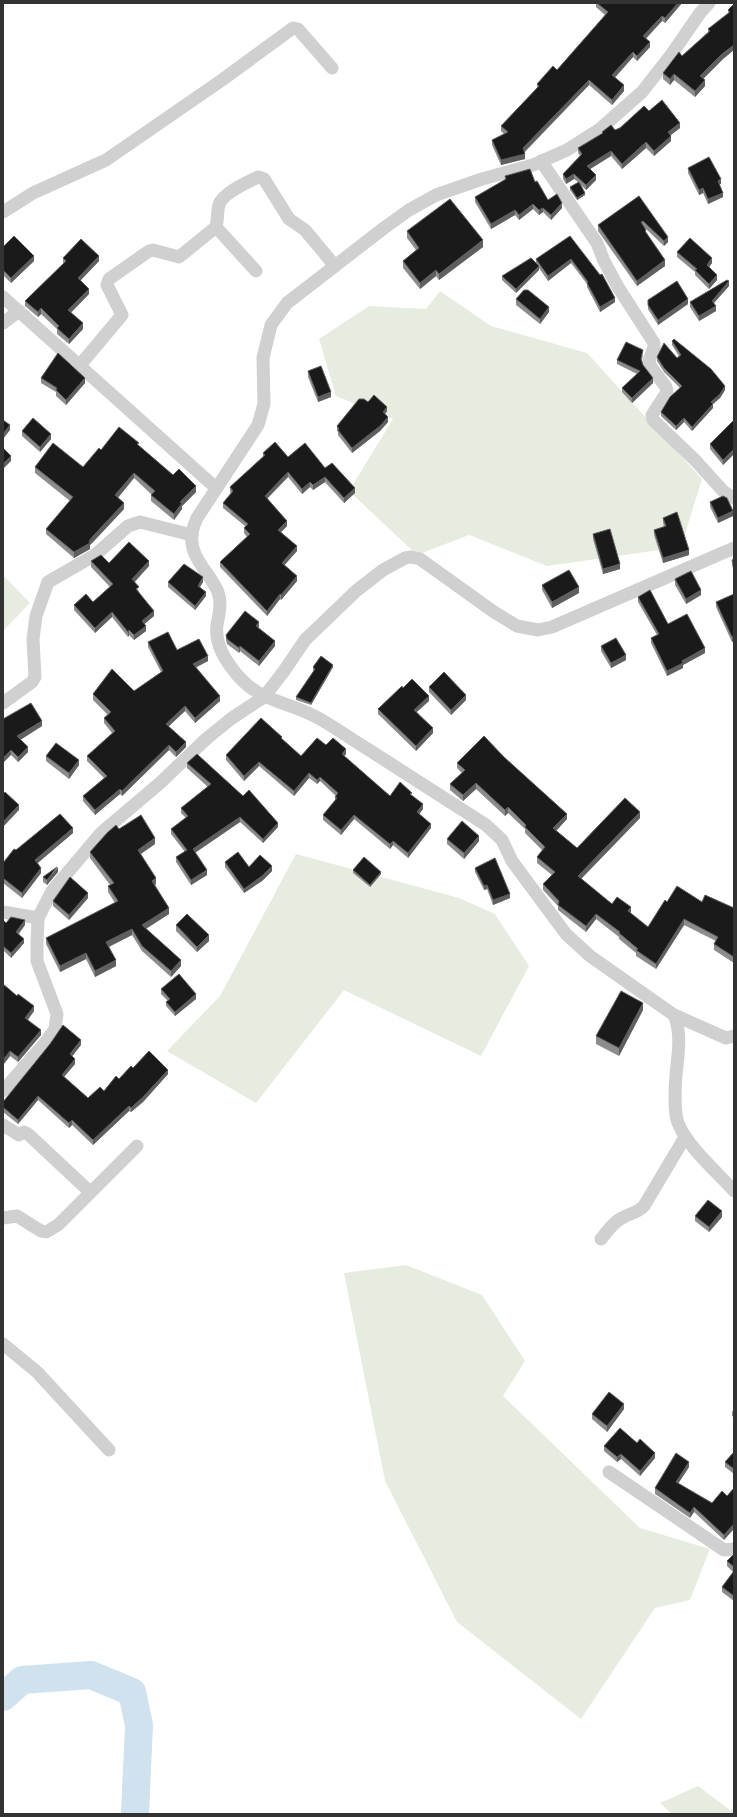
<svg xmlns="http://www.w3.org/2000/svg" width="737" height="1817" viewBox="0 0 737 1817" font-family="'Sofia Sans Condensed',sans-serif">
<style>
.green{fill:#e6ecdf}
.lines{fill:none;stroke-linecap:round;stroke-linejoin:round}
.river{stroke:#cfe2ee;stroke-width:28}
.minor{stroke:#d0d0d0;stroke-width:13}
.wall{fill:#8c8c8c}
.shaded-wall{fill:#5f5f5f}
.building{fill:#1a1a1a;stroke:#5f5f5f}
</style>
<rect width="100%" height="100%" fill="#fff"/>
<g class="green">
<path d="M440 291 491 326 587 353 702 479 681 547 547 566 469 535 417 555 349 491 393 419 336 396 319 339 369 306 426 309Z"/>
<path d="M3 575 30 603 3 631Z"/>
<path d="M296 854 459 898 495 914 529 966 481 1056 344 990 256 1103 167 1051 220 996Z"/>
<path d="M406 1265 482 1295 525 1361 503 1396 640 1528 710 1549 690 1600 655 1608 581 1719 457 1622 385 1481 344 1273Z"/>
<path d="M698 1786 730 1810 734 1808V1814H672L660 1803Z"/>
</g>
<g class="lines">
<path class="river" d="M3 1697 22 1680 91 1675 132 1692 139 1725 135 1814"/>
<g class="minor">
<path d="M709 3 700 13 671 55 642 92 600 129 567 150 533 165 482 179 436 195 409 210 384 228 287 303 271 325 263 358 264 404 258 425 197 518C195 523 192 529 192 535 189 557 210 573 218 592 222 603 219 614 217 625 215 640 222 655 231 667 257 704 286 699 320 719 336 728 351 739 366 748 406 774 446 799 486 825L502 840 512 861 566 934 590 956 674 1015C682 1034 678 1054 676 1075 675 1087 674 1112 678 1123 687 1146 717 1172 734 1191"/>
<path d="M541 161 597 243 604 261 618 287 654 343V347L649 361 651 367 666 387 667 392 652 415 653 420 695 460 724 492 734 498"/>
<path d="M3 212 33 193 106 160 222 80 293 28 298 29 332 68"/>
<path d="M216 227 256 271"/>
<path d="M3 297 216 488"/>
<path d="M3 323 19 311"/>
<path d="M80 365 122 315 107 285 109 279 149 251 153 250 179 257 216 227C218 220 217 212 219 205 222 193 248 182 258 177L264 179 289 219 305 230 335 266"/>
<path d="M3 703 32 682 35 677 33 639 36 616 48 582 95 555 128 526 140 522 192 535"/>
<path d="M3 912 38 918"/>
<path d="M674 1015 726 1038 734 1036"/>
<path d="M3 1091 44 1044 55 1029 57 1014 37 961V943L38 918 52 891 101 833 160 783 206 739 232 718 264 697 284 671 305 640 356 591 383 570 405 558 411 557 420 559 494 612 517 626 538 630 552 627 734 548"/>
<path d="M3 1125 19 1135 24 1132 28 1134 90 1192"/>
<path d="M3 1218 17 1216 41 1231 46 1232 58 1225 137 1146"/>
<path d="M601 1239C607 1232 613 1222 622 1218 630 1213 636 1214 644 1206L685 1137"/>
<path d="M3 1344 37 1372 109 1450"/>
<path d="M609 1472 724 1550 734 1549"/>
</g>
</g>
<g class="wall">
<path d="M596 3H682L665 23 662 21 646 39 650 47 637 61 633 57 615 78 624 91 612 105 589 85 525 152V159L501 165 492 145V140L504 134 501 131V126L537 88V84L557 70 605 15 596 7Z"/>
<path d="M734 4 722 60 703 79 705 86 695 97 674 80 670 85 663 79V73L708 32V29L728 13V10Z"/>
<path d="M649 111 680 128 671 135V141L654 156 646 148 622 169 611 156 590 169 596 180 586 190 581 185 585 195 577 200 570 190V187L578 182 574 179 566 184 563 179V174L580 156 578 153V148L602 134V132L615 130Z"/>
<path d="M688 168 721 184H719L723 197 708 204 703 193 699 195 688 173Z"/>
<path d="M505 176 535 182 548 200 562 208 551 220 543 212 539 215 533 209 519 220 515 215 491 229 475 202V197L505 180Z"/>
<path d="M639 196 668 242 664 246 645 228 646 233 665 266 637 286 598 231V225Z"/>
<path d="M407 231 483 247 439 280 436 276 420 289 403 268V261L416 250 407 238Z"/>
<path d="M570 236 615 302 600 312 587 287V284L571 263 548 281 539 268V270L516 293 502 280V276L536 263V259Z"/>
<path d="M3 247 34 261 11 283 3 275Z"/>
<path d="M677 252 712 263 709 267 717 280 709 289 695 275V272L677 257Z"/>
<path d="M63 258 99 261 81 280 89 294 71 313 83 329 69 344 57 334V329L41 314 38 317 25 306V301L63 264Z"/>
<path d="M729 286 714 303 716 311 699 321 690 307V302Z"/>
<path d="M516 299 549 312 540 324 516 305Z"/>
<path d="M648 300 688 304 658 325 648 309Z"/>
<path d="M672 341 725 390 720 398 713 404V408L692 431 684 422 676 430 661 416V412L680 388 664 372 657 361V357L677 358 679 356 672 345Z"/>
<path d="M643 355 642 360 643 365 653 383 632 403 622 392V388L637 374 617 364V360Z"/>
<path d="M308 371 331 397 318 402 308 377Z"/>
<path d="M41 378 85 383 66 405 56 396V392L41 383Z"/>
<path d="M368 402 387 411 385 414 388 422 380 431 352 453 338 435V432L337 431V426Z"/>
<path d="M734 420V454L723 465 710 449V444Z"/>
<path d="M22 431 51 439 40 452 22 436Z"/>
<path d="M139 446 173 475 196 492 182 506V509L174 520 151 501V495H152L134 478 118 498 124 509 94 541 90 545V549L74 558 46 534V529L70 501 35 473V467H83L101 450Z"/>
<path d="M263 453 288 457 325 468 355 493 344 503 325 482 313 490 310 487 302 494 288 477 267 498 287 526 281 532 297 551 284 565 297 581 281 600 280 599 267 616 220 567V562L247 537 244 533V528L245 526 223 508V503L231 493 230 492V487L263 458Z"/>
<path d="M710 502 733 516 718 523 710 507Z"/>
<path d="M663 518 689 555 663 563 654 535V530L664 527 663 522Z"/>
<path d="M593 534 620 569 603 574 593 539Z"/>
<path d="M734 559V572L732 565V560Z"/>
<path d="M91 561 109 563 149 566 134 582 139 592 154 616 144 624 146 631 134 640 129 635 128 637 112 617 95 633 74 610V605L93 602 110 587 91 567Z"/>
<path d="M675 579 701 595 686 604 675 585Z"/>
<path d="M168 582H203L200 587 206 596 195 610 168 587Z"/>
<path d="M542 585 579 593 552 608 542 590Z"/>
<path d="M734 594V641L732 642 716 607V602Z"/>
<path d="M638 597 668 624 705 653 683 665V668L667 676 651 643V638L657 635 638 602Z"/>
<path d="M259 627 258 628 275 646 259 666 240 651 239 653 227 644 226 640V635Z"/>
<path d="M148 642 177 650 208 661 196 667 220 701 195 723 185 711 168 726 186 747 176 757 169 750 122 796 120 794 95 815 83 801V796L104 778 87 761V756L112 733 104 723V718L108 715 93 700V694L134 691 161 672 148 647Z"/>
<path d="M601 646 626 660 611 668 601 651Z"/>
<path d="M313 667H333L311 705 296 700V697L314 671 313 670Z"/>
<path d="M429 687 466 700 451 715 429 692Z"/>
<path d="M403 688 429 701 417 712 433 733 416 751 378 714V709Z"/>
<path d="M3 719 42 726 20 740 28 752 18 762 11 755Z"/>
<path d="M282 739 301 756 326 745 346 754 344 756 390 796H412L423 809 419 814 431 828 408 858 393 845 390 849 354 819 341 835 323 820V815L335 801V797L336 796 320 781 317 784 309 778 294 796 259 766 244 781 226 760V755Z"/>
<path d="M46 756 79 765 69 779 46 761Z"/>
<path d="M504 757 567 819 556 831 577 848 640 818 581 879 612 904 631 913 648 927 667 902H702L734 908V963L714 950V944L716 941 684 925 656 969 636 956V953L619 939V937L596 919 586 932 558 910V906L543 890V884L552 875 537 863V857L542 850 525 833V829L508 813 505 816 476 789 463 801 450 790V784L462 773 457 768V763Z"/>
<path d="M187 763 243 796 278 827 263 843 240 822 195 853 207 875 191 885 176 862V857L185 852 171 834V829L186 818 181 813V808L208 787 187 768Z"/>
<path d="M119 829 155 844 140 854 156 884 155 885 169 914 146 929 181 966 171 977 142 951 132 935 109 947 116 966 95 977 86 959 60 972 46 944V938L115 903 108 892V886L110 885 90 858V852Z"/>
<path d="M73 833 38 863 41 873 22 898 3 883V863L16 850Z"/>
<path d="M447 839 479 841 464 859 447 844Z"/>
<path d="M225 862 249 867 272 871 262 881 244 893 225 867Z"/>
<path d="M475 868 510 898 493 905 487 889 484 890 475 872Z"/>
<path d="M353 870 381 874 370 887 353 873Z"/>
<path d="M58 872 47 885 43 882V877Z"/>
<path d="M88 898 69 920 53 906V901Z"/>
<path d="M3 920 6 923 25 925 19 934 24 943 11 958 3 950Z"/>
<path d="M176 925 209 941 197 952 176 931Z"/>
<path d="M3 984 34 1011 28 1020 41 1035 18 1062 10 1056 3 1065Z"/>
<path d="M161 989 196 999 175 1016 166 1006V1002L168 1001 161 994Z"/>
<path d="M643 1010 619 1056 596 1044V1036Z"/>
<path d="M81 1045 72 1056 75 1064 64 1077 88 1098 104 1091 133 1068 168 1074 143 1102 131 1112 129 1111 93 1145 72 1125 69 1128 38 1100 18 1124 3 1112V1102Z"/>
<path d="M695 1216 722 1217 709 1232 695 1221Z"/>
<path d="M624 1409 607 1432 592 1419V1414Z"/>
<path d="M732 1411 734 1412V1417L732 1416Z"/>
<path d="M604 1446 655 1458 640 1476 621 1459 617 1462 604 1451Z"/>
<path d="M734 1452V1474L725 1467V1462Z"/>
<path d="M689 1467 678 1483 712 1503 727 1496 724 1540 694 1512 690 1518 655 1494V1488Z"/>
<path d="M734 1554V1601L722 1592V1587L733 1572 727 1566V1561Z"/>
</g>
<g class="shaded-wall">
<path d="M678 3H682L665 23V18Z"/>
<path d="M662 16V21L643 41V36Z"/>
<path d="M650 42V47L637 61V56Z"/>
<path d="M734 45V50L722 60 700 82V76L722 54Z"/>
<path d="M633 52V57L612 80V75Z"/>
<path d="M674 74V80L670 85V79Z"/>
<path d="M589 80V85L523 153V148Z"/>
<path d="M705 80V86L695 97V91Z"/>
<path d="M624 85V91L612 105V100Z"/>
<path d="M680 123V128L668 137V132Z"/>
<path d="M671 136V141L654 156V151Z"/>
<path d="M646 142V148L622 169V164Z"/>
<path d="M611 151V156L587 171V166Z"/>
<path d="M525 154V159L501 165V160Z"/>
<path d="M574 174V179L566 184V179Z"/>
<path d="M596 175V180L586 190V185Z"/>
<path d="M721 179V184L718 185V181Z"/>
<path d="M703 188V193L699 195V190Z"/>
<path d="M585 193V195L577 200V198Z"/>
<path d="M723 193V197L708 204V199Z"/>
<path d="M562 203V208L551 220V215Z"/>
<path d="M533 204V209L519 220V215Z"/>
<path d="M543 208V212L539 215V210Z"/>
<path d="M515 210V215L491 229V224Z"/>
<path d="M668 237V242L664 246V241Z"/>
<path d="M483 240V247L439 280V274Z"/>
<path d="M34 256V261L11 283V278Z"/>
<path d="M99 256V261L78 283V278Z"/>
<path d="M712 258V263L707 270V265Z"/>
<path d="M571 259V263L548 281V276Z"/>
<path d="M665 260V266L637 286V281Z"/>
<path d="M539 266V270L516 293V289Z"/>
<path d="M436 270V276L420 289V283Z"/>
<path d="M717 275V280L709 289V284Z"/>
<path d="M729 281V286L712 305V301Z"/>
<path d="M89 289V294L68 315V310Z"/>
<path d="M615 298V302L600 312V307Z"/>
<path d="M688 299V304L658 325V320Z"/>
<path d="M716 306V311L699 321V316Z"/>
<path d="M549 307V312L540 324V319Z"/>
<path d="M41 308V314L38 317V312Z"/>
<path d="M83 323V329L69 344V339Z"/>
<path d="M85 378V383L66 405V400Z"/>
<path d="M653 378V383L632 403V398Z"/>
<path d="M725 386V390L720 398 713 404V408L692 431V427L711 402Z"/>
<path d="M331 392V397L318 402V397Z"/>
<path d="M387 407V411L383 417V412Z"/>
<path d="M388 417V422L380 431 352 453V448Z"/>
<path d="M684 418V422L676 430V426Z"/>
<path d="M10 425V430L3 439V434Z"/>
<path d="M51 434V439L40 452V447Z"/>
<path d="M734 449V454L723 465V460Z"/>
<path d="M11 456V461L3 469V464Z"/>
<path d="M288 472V477L265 501V496Z"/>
<path d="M134 473V478L115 501V495Z"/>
<path d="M325 477V482L313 490V485Z"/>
<path d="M310 482V487L302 494V489Z"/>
<path d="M196 486V492L182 506V509L174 520V514L180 502Z"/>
<path d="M355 488V493L344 503V498Z"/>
<path d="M124 503V509L94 541 90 545V549L74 558V552L89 541 94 535Z"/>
<path d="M733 511V516L718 523V518Z"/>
<path d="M287 521V526L278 535V530Z"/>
<path d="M297 546V551L282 568V563Z"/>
<path d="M689 550V555L663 563V558Z"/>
<path d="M149 561V566L132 585V579Z"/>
<path d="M620 564V569L603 574V569Z"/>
<path d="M297 576V581L281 600V595Z"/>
<path d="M203 577V582L198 590V586Z"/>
<path d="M579 587V593L552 608V602Z"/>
<path d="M701 590V595L686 604V599Z"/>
<path d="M206 592V596L195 610V606Z"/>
<path d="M280 594V599L267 616V611Z"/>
<path d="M154 611V616L142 626V621Z"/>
<path d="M112 612V617L95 633V628Z"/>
<path d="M259 622V627L256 631V626Z"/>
<path d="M146 626V631L134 640V635Z"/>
<path d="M129 630V635L128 637V632Z"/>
<path d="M734 636V641L732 642V637Z"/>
<path d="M275 641V646L259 666V661Z"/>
<path d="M240 646V651L239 653V648Z"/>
<path d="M705 648V653L683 665V668L667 676V671L682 661Z"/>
<path d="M626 655V660L611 668V663Z"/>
<path d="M208 656V661L193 669V664Z"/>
<path d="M333 665V667L311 705V703Z"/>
<path d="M466 695V700L451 715V710Z"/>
<path d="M220 696V701L195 723V718Z"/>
<path d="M429 696V701L414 714V710Z"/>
<path d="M185 706V711L166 729V724Z"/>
<path d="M42 721V726L17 742V736Z"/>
<path d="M433 728V733L416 751V746Z"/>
<path d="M186 742V747L176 757V752Z"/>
<path d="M169 745V750L122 796V791Z"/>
<path d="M28 747V752L18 762V757Z"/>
<path d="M346 749V754L342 758V754Z"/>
<path d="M11 750V755L3 763V758Z"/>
<path d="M79 760V765L69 779V773Z"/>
<path d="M259 762V766L244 781V776Z"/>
<path d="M309 773V778L294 796V791Z"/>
<path d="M320 777V781L317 784V780Z"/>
<path d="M476 783V789L463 801V795Z"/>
<path d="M120 789V794L95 815V810Z"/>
<path d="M423 804V809L417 817V812Z"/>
<path d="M19 805V810L3 827V822Z"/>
<path d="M508 807V813L505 816V810Z"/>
<path d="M640 812V818L578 882V876Z"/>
<path d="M567 814V819L553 834V828Z"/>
<path d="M354 815V819L341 835V830Z"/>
<path d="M240 817V822L193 854V849Z"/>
<path d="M278 823V827L263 843V839Z"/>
<path d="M431 824V828L408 858V853Z"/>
<path d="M73 828V833L35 865V860Z"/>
<path d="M479 836V841L464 859V853Z"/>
<path d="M155 838V844L138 856V850Z"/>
<path d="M393 841V845L390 849V844Z"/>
<path d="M272 866V871L262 881 244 893V889Z"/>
<path d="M58 867V872L47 885V880Z"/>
<path d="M41 868V873L22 898V893Z"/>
<path d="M207 870V875L191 885V880Z"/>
<path d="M381 872V874L370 887V885Z"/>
<path d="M156 878V884L152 887V881Z"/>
<path d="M487 885V889L484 890V886Z"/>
<path d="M88 893V898L69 920V915Z"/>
<path d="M510 894V898L493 905V900Z"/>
<path d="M631 907V913L628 911Z"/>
<path d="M169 908V914L142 931V925Z"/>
<path d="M596 914V919L586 932V926Z"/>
<path d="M684 919V925L656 969V964Z"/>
<path d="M25 920V925L16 936V932Z"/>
<path d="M132 929V935L106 948V942Z"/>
<path d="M209 935V941L197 952V947Z"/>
<path d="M24 939V943L11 958V953Z"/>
<path d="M86 953V959L60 972V966Z"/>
<path d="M116 960V966L95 977V971Z"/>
<path d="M181 960V966L171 977V971Z"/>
<path d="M196 994V999L175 1016V1012Z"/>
<path d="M643 1003V1010L619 1056V1048Z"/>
<path d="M34 1006V1011L25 1023V1018Z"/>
<path d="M41 1030V1035L18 1062V1057Z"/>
<path d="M81 1040V1045L70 1059V1054Z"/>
<path d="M10 1051V1056L3 1065V1060Z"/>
<path d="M75 1059V1064L62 1079V1075Z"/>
<path d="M168 1070V1074L143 1102 131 1112V1108Z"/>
<path d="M38 1096V1100L18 1124V1120Z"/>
<path d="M129 1106V1111L93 1145V1140Z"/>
<path d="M72 1120V1125L69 1128V1123Z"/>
<path d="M722 1211V1217L709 1232V1227Z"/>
<path d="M624 1404V1409L607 1432V1426Z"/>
<path d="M655 1453V1458L640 1476V1471Z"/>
<path d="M621 1454V1459L617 1462V1457Z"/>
<path d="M689 1462V1467L676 1487V1482Z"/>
<path d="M694 1507V1512L690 1518V1513Z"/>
<path d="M734 1524V1529L724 1540V1535Z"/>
</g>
<g class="building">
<path d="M597 3H678L665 18 662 16 643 36 650 42 637 56 633 52 612 75 624 85 612 100 589 80 523 148 525 154 501 160 492 140 508 132 501 126 539 86 537 84 553 66 557 70 608 12Z"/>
<path d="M734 4V45L722 54 700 76 705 80 695 91 674 74 670 79 663 73 679 52 682 56 710 31 708 29 730 12 728 10Z"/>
<path d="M662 100 680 123 668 132 671 136 654 151 646 142 622 164 611 151 587 166 596 175 586 185 574 174 566 179 563 174 582 154 578 148 603 133 602 132 611 125 615 130 620 128 644 106 649 111Z"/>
<path d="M709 157 721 179 718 181 723 193 708 199 703 188 699 190 688 168Z"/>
<path d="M530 169 535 182 537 181 548 200 557 194 562 203 551 215 543 208 539 210 533 204 519 215 515 210 491 224 475 197 506 179 505 176Z"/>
<path d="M579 182 585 193 577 198 570 187Z"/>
<path d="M639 196 668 237 664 241 643 221 641 222 646 230 645 231 665 260 637 281 598 225Z"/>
<path d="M450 199 483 240 439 274 436 270 420 283 403 261 419 248 407 231Z"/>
<path d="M14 236 34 256 11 278 3 270V247Z"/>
<path d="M570 236 600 275 602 274 615 298 600 307 587 283 588 282 571 259 548 276 536 259Z"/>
<path d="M690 238 712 258 707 265 717 275 709 284 695 270 697 269 677 252Z"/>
<path d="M81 239 99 256 78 278 89 289 68 310 83 323 69 339 57 328 59 326 41 308 38 312 25 301 66 261 63 258Z"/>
<path d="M531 258 539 266 516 289 502 276Z"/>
<path d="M727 280 729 281 712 301 716 306 699 316 690 302Z"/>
<path d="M677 281 688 299 658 320 648 305V300Z"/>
<path d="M524 290H528L549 307 540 319 516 299Z"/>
<path d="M674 339 711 369 725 386 720 394 711 402 713 404 692 427 684 418 676 426 661 412 670 397 682 386 664 368 657 357 664 343 677 358 681 355 672 341Z"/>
<path d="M626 342 643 350 641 359 643 365 653 378 632 398 622 388 640 371 617 360Z"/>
<path d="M58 353 85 378 66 400 56 390 57 388 41 378Z"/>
<path d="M321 366 331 392 318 397 308 371Z"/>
<path d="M374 395 387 407 383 412 388 417 380 426 352 448 338 430 339 429 337 426 359 399H364L368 402Z"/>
<path d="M33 418 51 434 40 447 22 431Z"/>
<path d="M3 420 10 425 3 434Z"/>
<path d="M734 420V449L723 460 710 444Z"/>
<path d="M119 427 139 443 137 444 173 475 179 469 196 486 180 502 182 503 174 514 151 495 155 491 134 473 115 495 124 503 94 535 89 541 90 543 74 552 46 529 73 497 35 467 53 443 83 467 99 448 101 450Z"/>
<path d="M275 442 288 457 305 443 325 468 332 463 355 488 344 498 325 477 313 485 310 482 302 489 288 472 265 496 287 521 278 530 297 546 282 563 297 576 281 595 280 594 267 611 220 562 250 534 244 528 248 524 223 503 233 491 230 487 265 455 263 453Z"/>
<path d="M3 448 11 456 3 464Z"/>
<path d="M723 496 727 498 733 511 718 518 710 502Z"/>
<path d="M677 512 689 550 663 558 654 530 666 526 663 518Z"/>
<path d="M610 529 620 564 603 569 593 534Z"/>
<path d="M129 542 149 561 132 579 139 587 136 589 154 611 142 621 146 626 134 635 129 630 128 632 112 612 95 628 74 605 86 594 93 602 113 584 91 561 101 555 109 563Z"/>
<path d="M734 559V566L732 560Z"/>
<path d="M184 564 203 577 198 586 206 592 195 606 168 582Z"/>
<path d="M569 570 579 587 552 602 542 585Z"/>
<path d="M691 571 701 590 686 599 675 579Z"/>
<path d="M650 590 668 624 687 614 705 648 682 661 683 663 667 671 651 638 659 634 638 597Z"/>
<path d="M734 594V636L732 637 716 602Z"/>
<path d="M245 611 259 622 256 626 275 641 259 661 240 646 239 648 227 639 226 635Z"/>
<path d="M168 632 177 650 199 639 208 656 193 664 220 696 195 718 185 706 166 724 186 742 176 752 169 745 122 791 120 789 95 810 83 796 107 776 87 756 115 731 104 718 111 712 93 694 112 669 134 691 163 671 148 642Z"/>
<path d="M616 638 626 655 611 663 601 646Z"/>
<path d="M321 656 333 665 311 703 296 697 315 669 313 667Z"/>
<path d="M444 672 466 695 451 710 429 687Z"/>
<path d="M412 679 429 696 414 710 433 728 416 746 378 709 402 686 403 688Z"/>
<path d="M31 703 42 721 17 736 28 747 18 757 11 750 3 758V719Z"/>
<path d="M261 718 282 737 281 738 301 756 317 738 326 745 333 738 346 749 342 754 390 796 400 782 412 793 410 794 423 804 417 812 431 824 408 853 393 841 390 844 354 815 341 830 323 815 337 798 335 797 338 793 320 777 317 780 309 773 294 791 259 762 244 776 226 755Z"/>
<path d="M484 736 504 757 567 814 553 828 577 848 625 798 640 812 578 876 612 904 617 897 631 907 628 911 648 927 665 900 667 902 677 886 702 902 705 895 734 908V957L714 944 718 937 684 919 656 964 636 950 638 949 619 933 620 932 596 914 586 926 558 905 559 901 543 884 555 872 537 857 545 847 525 827 526 825 508 807 505 810 476 783 463 795 450 784 465 770 457 763Z"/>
<path d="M56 743 79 760 69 773 46 756Z"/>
<path d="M197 754 243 796 249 790 278 823 263 839 240 817 193 849 207 870 191 880 176 857 187 850 171 829 188 816 181 808 211 784 187 763Z"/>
<path d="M5 792 19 805 3 822V794Z"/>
<path d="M60 814 73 828 35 860 41 868 22 893 3 878V863L14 849 16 850Z"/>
<path d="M141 815 155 838 138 850 156 878 152 881 169 908 142 925 181 960 171 971 142 946 132 929 106 942 116 960 95 971 86 953 60 966 46 938 118 901 108 886 114 883 90 852 107 833 116 825 119 829Z"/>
<path d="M462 821 479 836 464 853 447 839Z"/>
<path d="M238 852 249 867 260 855 272 866 262 876 244 889 225 862Z"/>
<path d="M364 857 381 872 370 885 353 870Z"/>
<path d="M495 858 510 894 493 900 487 885 484 886 475 868Z"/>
<path d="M57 867 47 880 43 877Z"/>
<path d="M70 877 88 893 69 915 53 901Z"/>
<path d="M187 914 209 935 197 947 176 925Z"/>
<path d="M11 917 25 920 16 932 24 939 11 953 3 946V920L6 923Z"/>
<path d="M179 974 196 994 175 1012 166 1002 170 999 161 989Z"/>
<path d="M3 984 17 996 18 994 34 1006 25 1018 41 1030 18 1057 10 1051 3 1060Z"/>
<path d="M621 991 643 1003 619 1048 596 1036Z"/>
<path d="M63 1025 81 1040 70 1054 75 1059 62 1075 88 1098 100 1087 104 1091 116 1076 119 1079 131 1066 133 1068 149 1051 168 1070 143 1097 131 1108 129 1106 93 1140 72 1120 69 1123 38 1096 18 1120 3 1107V1102L50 1044Z"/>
<path d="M708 1200 722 1211 709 1227 695 1216Z"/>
<path d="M609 1392 624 1404 607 1426 592 1414Z"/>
<path d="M620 1428 637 1443 640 1439 655 1453 640 1471 621 1454 617 1457 604 1446Z"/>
<path d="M734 1452V1469L725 1462Z"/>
<path d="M676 1453 689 1462 676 1482 712 1503 722 1491 727 1496 734 1488V1524L724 1535 694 1507 690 1513 655 1488Z"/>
<path d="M734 1554V1567L727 1561Z"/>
<path d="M734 1571V1596L722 1587Z"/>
</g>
<rect width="737" height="1817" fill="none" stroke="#333333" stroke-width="8"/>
</svg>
